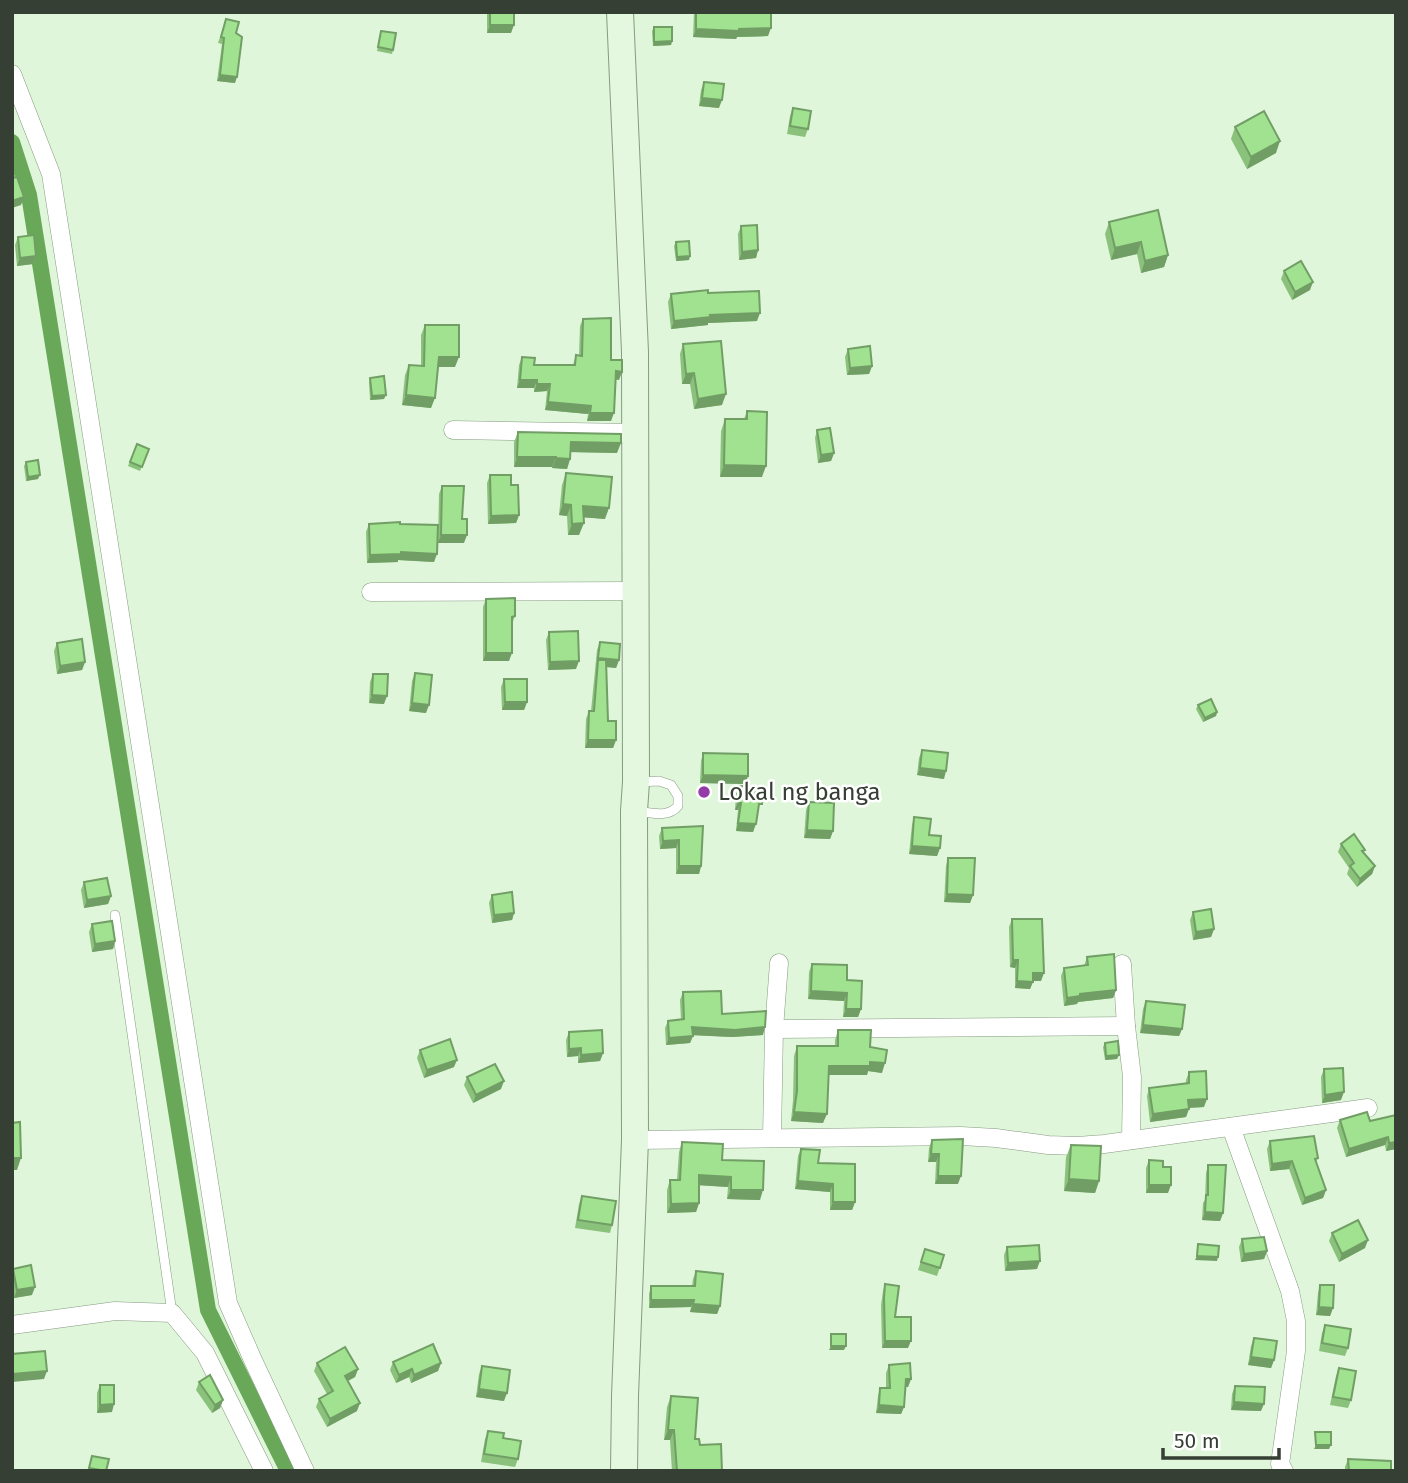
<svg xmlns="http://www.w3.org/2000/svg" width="1408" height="1483" viewBox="0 0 1408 1483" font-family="'Fira Sans',sans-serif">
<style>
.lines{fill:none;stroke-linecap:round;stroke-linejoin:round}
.canal{stroke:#69a859;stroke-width:16}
.lane-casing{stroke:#869b81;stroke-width:10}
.street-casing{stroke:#869b81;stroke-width:19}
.secondary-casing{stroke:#869b81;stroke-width:28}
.lane{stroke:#fff;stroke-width:9}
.street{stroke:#fff;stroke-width:18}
.secondary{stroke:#e4f7df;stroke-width:26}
.wall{fill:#8ac27c}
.shaded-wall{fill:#719e65}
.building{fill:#a1e290;stroke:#719e65;stroke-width:2}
.poi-dot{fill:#933ca8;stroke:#fff;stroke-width:2.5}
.labels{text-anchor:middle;stroke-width:5;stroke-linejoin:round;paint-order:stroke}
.poi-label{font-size:24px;fill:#363f34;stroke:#fff;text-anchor:start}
</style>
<rect width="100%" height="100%" fill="#dff6da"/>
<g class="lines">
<path class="canal" d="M12 142 29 195 208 1310 288 1471"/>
<defs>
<g id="lane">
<path d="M637 811C652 813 668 818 678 806V796L671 785 659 781 638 782"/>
<path d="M115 915 172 1313"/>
</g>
<g id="street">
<path d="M12 74 51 174 228 1303 252 1358 305 1471"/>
<path d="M453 430 636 433"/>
<path d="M371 592 635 591"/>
<path d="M1122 964 1126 1026 1132 1077 1131 1140"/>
<path d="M774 1029 1126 1026"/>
<path d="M1231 1127 1290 1291 1296 1321V1351L1280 1464 1284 1471"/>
<path d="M772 1138 774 1029 779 963"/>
<path d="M635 1140 961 1136 996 1138 1048 1145 1077 1146 1104 1144 1368 1108"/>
<path d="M12 1325 115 1311 172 1313 205 1353 264 1471"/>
</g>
<path id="secondary" d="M620 12 635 352 636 782 634 811 635 1140 625 1396 624 1471"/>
</defs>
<use href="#lane" class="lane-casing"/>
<use href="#street" class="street-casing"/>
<use href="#secondary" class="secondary-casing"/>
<use href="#lane" class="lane"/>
<use href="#street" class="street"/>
<use href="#secondary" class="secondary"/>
</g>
<g class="wall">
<path d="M487 12H514L511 33H487Z"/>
<path d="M694 12H771L768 36 737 37 736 39 693 37Z"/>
<path d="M226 19 236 33 235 83 217 81 222 44 218 43Z"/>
<path d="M654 27 672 41 671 45 653 46 652 31Z"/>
<path d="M381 31 393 50 392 54 377 51Z"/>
<path d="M704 82 719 108 699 106 701 90Z"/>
<path d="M793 108 808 129 805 137 787 134 790 116Z"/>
<path d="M1235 127 1276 153 1247 169 1231 139Z"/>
<path d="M1109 222 1168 255 1164 267 1141 273 1137 254 1111 260 1105 234Z"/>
<path d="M741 226 758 250 756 258 739 260 738 234Z"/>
<path d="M18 237 36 256 33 264 17 266 15 245Z"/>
<path d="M676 242 689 260 676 261 674 246Z"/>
<path d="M1284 271 1310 290 1292 300 1281 279Z"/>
<path d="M708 293 757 321 708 323V325L671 329 668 302 671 294Z"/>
<path d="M583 319 611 360 619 380 616 379 611 421H587L588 414 545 410 547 391 534 392V388H517L519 365 522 357 534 365H573L576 355 579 356 580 326Z"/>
<path d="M425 325 455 367H438L431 408 402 405 405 375 409 365 421 366V335Z"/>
<path d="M683 344 722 405 694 409 690 384H682L680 354Z"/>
<path d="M848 349 872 366 869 374 847 375 845 357Z"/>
<path d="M370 378 384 399 370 400 369 382Z"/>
<path d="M747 411 762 477H720L721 431 725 419H744Z"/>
<path d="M817 430 834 453 831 461 818 463 815 438Z"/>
<path d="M518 432 617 453 571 452 570 459 567 469 552 468V467H514V442Z"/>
<path d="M137 444 149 449 140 471 128 466Z"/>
<path d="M26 462 38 479 26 481 24 466Z"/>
<path d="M566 473 605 519 583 517 579 535H568L567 516 559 515 562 485Z"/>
<path d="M490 475 511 485 519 515 516 523 488 524 487 483Z"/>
<path d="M442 486 462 519 464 543H438L434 562 398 560V562L367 563 366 532 369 524H400L438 541 439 494Z"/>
<path d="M486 599 515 616 512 624 509 661H483V607Z"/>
<path d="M549 632 576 669 548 670 546 640Z"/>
<path d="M600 642 619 660 616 668 606 667 608 721 616 740 613 748H585L586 719 589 711H591L597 650Z"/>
<path d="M57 643 85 662 82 670 57 674 54 651Z"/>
<path d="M415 673 426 713 409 711 412 681Z"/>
<path d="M373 674 384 704 369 703 370 682Z"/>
<path d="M504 679 527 702 524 710H502L501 687Z"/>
<path d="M1198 705 1217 712 1216 716 1203 722 1196 709Z"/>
<path d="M922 750 944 779 917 775 919 758Z"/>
<path d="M703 753 748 776 745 784 700 783 701 761Z"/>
<path d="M739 786 759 812H758L753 832 736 831 738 810H735L736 794Z"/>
<path d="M809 802 833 831 830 839 804 838 806 810Z"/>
<path d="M914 817 940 848 937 856 909 854 912 825Z"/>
<path d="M703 826 701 866 699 874H676V848L660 849 659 836 662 828Z"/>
<path d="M1341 844 1364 853 1375 866 1372 874 1357 887 1347 874 1349 868 1338 852Z"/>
<path d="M948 858 973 895 970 903 944 902 946 866Z"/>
<path d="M84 882 111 896 108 904 84 908 81 890Z"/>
<path d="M492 895 514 913 512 920 492 923 489 903Z"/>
<path d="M1193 912 1214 929 1211 937 1193 940 1190 920Z"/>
<path d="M1012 919 1041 981H1033L1030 989 1015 988V968L1010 967 1009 927Z"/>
<path d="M92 924 115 941 113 949 92 952 89 932Z"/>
<path d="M1087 957 1116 990 1113 998 1078 1002 1077 1004 1064 1006 1061 976 1064 968 1084 966Z"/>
<path d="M812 964 847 980 861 1009 858 1017H843L844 1001 808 999 809 972Z"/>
<path d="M683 992 722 1014 763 1035 732 1037 693 1035 690 1043 666 1045 665 1028 668 1021 681 1020 680 1000Z"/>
<path d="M1146 1001 1182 1029 1179 1036 1140 1033 1143 1009Z"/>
<path d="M838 1030 870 1047 882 1073 868 1071 867 1075H828L823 1123 791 1121 793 1100 794 1056 797 1046H835V1040Z"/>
<path d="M569 1032 603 1053 600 1061 578 1063V1056L567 1057 566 1040Z"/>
<path d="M1105 1043 1117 1059 1105 1060 1103 1047Z"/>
<path d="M420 1050 454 1067 424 1078 417 1058Z"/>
<path d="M1324 1069 1341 1100 1322 1103 1321 1077Z"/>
<path d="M1189 1072 1204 1107 1189 1108 1186 1117 1150 1122 1147 1096 1149 1088 1186 1083V1080Z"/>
<path d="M467 1077 501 1089 473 1103 464 1085Z"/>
<path d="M1396 1115V1149L1386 1151 1385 1145 1346 1157 1337 1128 1340 1120 1370 1121Z"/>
<path d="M932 1140 958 1184H935L936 1162H928L929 1148Z"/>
<path d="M1270 1141 1318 1158 1316 1162 1326 1190 1323 1198 1302 1205 1289 1169 1270 1171 1267 1149Z"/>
<path d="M682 1142 722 1160 760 1200 727 1199 728 1187 699 1185V1203L696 1212 667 1213V1190L670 1180H677L679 1152Z"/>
<path d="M1071 1145 1099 1181 1095 1193 1064 1191 1066 1157Z"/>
<path d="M801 1149 818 1163 855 1202 852 1210H830V1192L795 1189 798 1156Z"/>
<path d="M1149 1160 1163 1167 1168 1193H1146V1168Z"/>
<path d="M1208 1165 1223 1213 1220 1221 1202 1220 1203 1203 1205 1200 1206 1173Z"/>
<path d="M582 1196 612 1225 610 1233 575 1228 579 1204Z"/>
<path d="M1332 1233 1365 1248 1339 1262 1329 1241Z"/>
<path d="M1242 1239 1267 1251 1264 1259 1241 1262 1239 1247Z"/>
<path d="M1007 1247 1037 1269 1005 1271 1004 1255Z"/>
<path d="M925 1249 944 1255 937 1276 918 1270Z"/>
<path d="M13 1269 32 1295 14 1298 12 1288V1271Z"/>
<path d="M696 1271 720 1306 717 1314 690 1312 691 1307 649 1308V1294L651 1286H692L693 1279Z"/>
<path d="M885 1284 895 1317 908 1348H882L881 1305 883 1291Z"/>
<path d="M1320 1285 1333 1308 1330 1316 1316 1315 1318 1293Z"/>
<path d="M1325 1325 1348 1348 1345 1356 1319 1351 1322 1333Z"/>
<path d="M1254 1338 1274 1360 1271 1368 1248 1365 1251 1346Z"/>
<path d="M393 1362 441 1363 438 1371 411 1383 409 1377 396 1383 390 1370Z"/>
<path d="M317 1363 358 1369 355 1377 348 1381 357 1411 327 1427 316 1407 319 1399 327 1394 314 1371Z"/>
<path d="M889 1365 911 1379 908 1387H905L904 1407 901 1414 876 1413 878 1396 880 1388H886V1373Z"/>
<path d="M482 1366 504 1401 476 1397 479 1374Z"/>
<path d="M1339 1368 1351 1400 1348 1408 1330 1405 1336 1376Z"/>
<path d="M199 1382 223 1400 220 1408 212 1413 196 1390Z"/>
<path d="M100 1385 112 1412 97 1413V1393Z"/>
<path d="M1235 1386 1261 1411 1231 1410 1232 1394Z"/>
<path d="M671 1396 700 1445 722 1471H672L670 1440H664L667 1407Z"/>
<path d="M488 1431 503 1438 518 1459 515 1467 481 1462 485 1439Z"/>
<path d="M92 1456 106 1471H88Z"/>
<path d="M1348 1459 1391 1471H1345V1467Z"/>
</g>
<g class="shaded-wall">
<path d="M490 25H514L511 33H487Z"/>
<path d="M771 28 768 36 737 37 736 39 693 37 696 29Z"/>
<path d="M672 41 671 45 653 46 654 42Z"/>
<path d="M220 75 237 77 235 83 217 81Z"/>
<path d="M702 98 722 100 719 108 699 106Z"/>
<path d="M1280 141 1276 153 1247 169 1251 157Z"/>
<path d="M24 197 21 205 12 208V201Z"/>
<path d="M1141 242 1137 254 1111 260 1115 248Z"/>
<path d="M758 250 756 258 739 260 742 252Z"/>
<path d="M1168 255 1164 267 1141 273 1145 261Z"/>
<path d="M36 256 33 264 17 266 20 258Z"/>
<path d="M690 256 689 260 676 261 677 257Z"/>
<path d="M1313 282 1310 290 1292 300 1295 292Z"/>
<path d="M760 313 757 321 708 323V325L671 329 674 321 710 315Z"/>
<path d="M439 357H459L455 367H435Z"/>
<path d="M872 366 869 374 847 375 850 368Z"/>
<path d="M616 371 622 372 619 380 613 379Z"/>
<path d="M694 373 690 384H682L686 374Z"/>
<path d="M520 380H537L534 388H517Z"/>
<path d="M537 384H550L547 391 534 392Z"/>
<path d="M726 394 722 405 694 409 698 399Z"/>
<path d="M386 395 384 399 370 400 372 396Z"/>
<path d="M406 395 435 398 431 408 402 405Z"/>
<path d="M548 402 591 406 588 414 545 410Z"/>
<path d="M590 413H614L611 421H587Z"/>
<path d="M571 442 621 443 617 453 567 452Z"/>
<path d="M834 453 831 461 818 463 821 455Z"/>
<path d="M517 457H556L552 467H514Z"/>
<path d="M556 458 570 459 567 469 552 468Z"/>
<path d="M724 465 766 466 762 477H720Z"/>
<path d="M40 475 38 479 26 481 28 477Z"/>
<path d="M563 504 571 505 567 516 559 515Z"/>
<path d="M583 506 609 508 605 519 579 517Z"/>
<path d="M519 515 516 523 488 524 491 516Z"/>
<path d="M584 523 579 535H568L572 524Z"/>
<path d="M441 535H467L464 543H438Z"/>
<path d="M401 552 437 554 434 562 398 560V562L367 563 370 555Z"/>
<path d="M486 653H512L509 661H483Z"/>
<path d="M598 658 619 660 616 668 598 666V660L596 666Z"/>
<path d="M579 661 576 669 548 670 550 662Z"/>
<path d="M85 662 82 670 57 674 60 666Z"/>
<path d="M372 695 387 696 384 704 369 703Z"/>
<path d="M505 702H527L524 710H502Z"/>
<path d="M412 703 429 705 426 713 409 711Z"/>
<path d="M1217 712 1216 716 1203 722 1205 718Z"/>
<path d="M588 740H616L613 748H585Z"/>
<path d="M920 768 946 771 944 779 917 775Z"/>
<path d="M703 775 748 776 745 784 700 783Z"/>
<path d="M738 802 741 803 738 810H735Z"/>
<path d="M738 823 756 824 753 832 736 831Z"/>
<path d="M807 830 833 831 830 839 804 838Z"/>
<path d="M679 840 676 848 660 849 663 841Z"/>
<path d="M912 846 940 848 937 856 909 854Z"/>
<path d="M679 866H701L699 874H676Z"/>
<path d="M1375 866 1372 874 1357 887 1360 879Z"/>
<path d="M947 894 973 895 970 903 944 902Z"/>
<path d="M111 896 108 904 84 908 87 900Z"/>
<path d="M514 913 512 920 492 923 494 915Z"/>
<path d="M1214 929 1211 937 1193 940 1196 932Z"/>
<path d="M115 941 113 949 92 952 95 944Z"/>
<path d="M1013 960H1018L1015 968 1010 967Z"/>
<path d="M1033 973H1044L1041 981H1031Z"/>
<path d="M1017 981 1033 982 1030 989 1015 988Z"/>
<path d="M1116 990 1113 998 1078 1002 1077 1004 1064 1006 1067 998 1080 994Z"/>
<path d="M811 991 847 993 844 1001 808 999Z"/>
<path d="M846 1009H861L858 1017H843Z"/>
<path d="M1143 1025 1182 1029 1179 1036 1140 1033Z"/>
<path d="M692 1027H765L763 1035 732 1037 689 1035Z"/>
<path d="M693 1036 690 1043 666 1045 669 1038Z"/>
<path d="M581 1048 578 1056 567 1057 569 1049Z"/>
<path d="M603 1053 600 1061 578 1063 581 1055Z"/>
<path d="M1119 1055 1117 1059 1105 1060 1106 1056Z"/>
<path d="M457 1060 454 1067 424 1078 427 1070Z"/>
<path d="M870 1062 885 1063 882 1073 868 1071 867 1075H825L829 1066Z"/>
<path d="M504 1081 501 1089 473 1103 476 1095Z"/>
<path d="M1344 1092 1341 1100 1322 1103 1325 1095Z"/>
<path d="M1207 1099 1204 1107 1185 1108 1188 1100Z"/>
<path d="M1189 1109 1186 1117 1150 1122 1153 1114Z"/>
<path d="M794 1112 827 1114 823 1123 791 1121Z"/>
<path d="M1388 1137 1385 1145 1346 1157 1349 1149Z"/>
<path d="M1396 1142V1149L1386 1151 1389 1143Z"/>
<path d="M931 1154H939L936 1162H928Z"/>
<path d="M12 1158H21L17 1170H12Z"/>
<path d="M1292 1161 1289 1169 1270 1171 1272 1164Z"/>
<path d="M699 1175 731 1177 728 1187 695 1185Z"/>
<path d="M938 1176H961L958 1184H935Z"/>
<path d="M1069 1179 1099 1181 1095 1193 1064 1191Z"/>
<path d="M798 1181 833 1184 830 1192 795 1189Z"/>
<path d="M1149 1185H1171L1168 1193H1146Z"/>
<path d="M731 1190H763L760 1200 727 1199Z"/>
<path d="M1326 1190 1323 1198 1302 1205 1305 1198Z"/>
<path d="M833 1202H855L852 1210H830Z"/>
<path d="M699 1203 696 1212 667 1213 671 1204Z"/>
<path d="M1205 1212 1223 1213 1220 1221 1202 1220Z"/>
<path d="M1368 1240 1365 1248 1339 1262 1342 1254Z"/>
<path d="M1267 1251 1264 1259 1241 1262 1244 1254Z"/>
<path d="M1197 1256 1218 1257 1217 1261 1195 1260Z"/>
<path d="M1040 1261 1037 1269 1005 1271 1008 1263Z"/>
<path d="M35 1287 32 1295 14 1298 17 1290Z"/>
<path d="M651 1300H694L691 1307 649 1308Z"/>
<path d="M693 1304 720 1306 717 1314 690 1312Z"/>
<path d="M1319 1307 1333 1308 1330 1316 1316 1315Z"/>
<path d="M885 1341H911L908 1348H882Z"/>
<path d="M831 1346H846L844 1350H829Z"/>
<path d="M1251 1357 1274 1360 1271 1368 1248 1365Z"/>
<path d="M441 1363 438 1371 411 1383 414 1375Z"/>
<path d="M358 1369 355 1377 342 1384 345 1376Z"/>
<path d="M412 1369 409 1377 396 1383 399 1375Z"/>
<path d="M47 1371 44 1379 12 1382V1374Z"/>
<path d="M906 1379H911L908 1387H903Z"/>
<path d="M479 1389 507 1393 504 1401 476 1397Z"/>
<path d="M223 1400 220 1408 212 1413 215 1405Z"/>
<path d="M1234 1402 1264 1404 1261 1411 1231 1410Z"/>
<path d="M360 1403 357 1411 327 1427 330 1419Z"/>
<path d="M114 1404 112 1412 97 1413 100 1405Z"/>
<path d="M879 1405 904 1407 901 1414 876 1413Z"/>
<path d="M668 1430H674L670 1440H664Z"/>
<path d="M1316 1445H1331L1329 1449H1314Z"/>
</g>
<g class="building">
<rect x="490" y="12" width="24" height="13"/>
<path d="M696 12H771V28L739 29V31L696 29Z"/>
<path d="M226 19 239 22 236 33 242 37 237 77 220 75 224 38 221 37Z"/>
<path d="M654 27H672V41L654 42Z"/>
<path d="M381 31 396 33 393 50 378 47Z"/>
<path d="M704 82 724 84 722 100 702 98Z"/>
<path d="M793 108 811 111 808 129 790 126Z"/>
<path d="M1264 111 1280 141 1251 157 1235 127Z"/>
<path d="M17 177 24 197 12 201V178Z"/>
<path d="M1158 210 1168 255 1145 261 1141 242 1115 248 1109 222Z"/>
<path d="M757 225 758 250 742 252 741 226Z"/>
<path d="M34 235 36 256 20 258 18 237Z"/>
<path d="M689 241 690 256 677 257 676 242Z"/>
<path d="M1301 261 1313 282 1295 292 1284 271Z"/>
<path d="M708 290V293L759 291 760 313 710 315 711 317 674 321 671 294Z"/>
<path d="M611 318V360H622V372L616 371 614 413H590L591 406 548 402 550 384H537V380H520L522 357 535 358 534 365H575L576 355 582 356 583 319Z"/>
<path d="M425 325H459V357H439L435 398 406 395 409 365 424 366Z"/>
<path d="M721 341 726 394 698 399 694 373 686 374 683 344Z"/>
<path d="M870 346 872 366 850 368 848 349Z"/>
<path d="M384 376 386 395 372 396 370 378Z"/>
<path d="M747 411 767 412 766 466 724 465 725 419H747Z"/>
<path d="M830 428 834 453 821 455 817 430Z"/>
<path d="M518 432 621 434V443L571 442 570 459 556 458V457H517Z"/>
<path d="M137 444 149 449 142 467 130 462Z"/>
<path d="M38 460 40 475 28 477 26 462Z"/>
<path d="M566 473 612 477 609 508 583 506 584 523 572 524 571 505 563 504Z"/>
<path d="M490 475H511V485H518L519 515 491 516Z"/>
<path d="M442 486H464L462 519H467V535H441Z"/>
<path d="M400 522V524L438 525 437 554 401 552V554L370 555 369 524Z"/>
<path d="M515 598V616L512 617V653H486V599Z"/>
<path d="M578 631 579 661 550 662 549 632Z"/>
<path d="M82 639 85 662 60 666 57 643Z"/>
<path d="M600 642 620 644 619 660 598 658Z"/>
<path d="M598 660H606L608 721H616V740H588L589 711H594Z"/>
<path d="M415 673 432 675 429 705 412 703Z"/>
<path d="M373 674H388L387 696 372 695Z"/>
<path d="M504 679H527V702H505Z"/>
<path d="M1211 699 1217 712 1205 718 1198 705Z"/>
<path d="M922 750 948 753 946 771 920 768Z"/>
<path d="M703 753 748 754V776L703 775Z"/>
<path d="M739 786 763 788 762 804H759L756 824 738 823 741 803 738 802Z"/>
<path d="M809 802 834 803 833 831 807 830Z"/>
<path d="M914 817 931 819 929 835 941 836 940 848 912 846Z"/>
<path d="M703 826 701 866H679V840L663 841 662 828Z"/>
<path d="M1354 834 1365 850 1362 851 1375 866 1360 879 1350 866 1354 863 1341 844Z"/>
<path d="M948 858H975L973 895 947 894Z"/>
<path d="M107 878 111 896 87 900 84 882Z"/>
<path d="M512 892 514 913 494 915 492 895Z"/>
<path d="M1211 909 1214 929 1196 932 1193 912Z"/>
<path d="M1012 919H1042L1044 973H1033V982L1017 981 1018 960H1013Z"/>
<path d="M112 921 115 941 95 944 92 924Z"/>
<path d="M1114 954 1116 990 1080 994V996L1067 998 1064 968 1088 965 1087 957Z"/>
<path d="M812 964 847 965V980L862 981 861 1009H846L847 993 811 991Z"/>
<path d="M721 991 722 1014 766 1011 765 1027 735 1030 692 1027 693 1036 669 1038 668 1021 684 1019 683 992Z"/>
<path d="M1146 1001 1185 1005 1182 1029 1143 1025Z"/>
<path d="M602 1030 603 1053 581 1055V1048L569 1049V1032Z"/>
<path d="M838 1030H871L870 1047 887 1050 885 1063 870 1062V1066H829L827 1114 794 1112 797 1091V1046H838Z"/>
<path d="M450 1039 457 1060 427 1070 420 1050Z"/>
<path d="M1118 1041 1119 1055 1106 1056 1105 1043Z"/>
<path d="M495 1064 504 1081 476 1095 467 1077Z"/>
<path d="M1343 1068 1344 1092 1325 1095 1324 1069Z"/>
<path d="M1206 1071 1207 1099 1188 1100 1189 1109 1153 1114 1149 1088 1189 1083V1072Z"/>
<path d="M1367 1112 1370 1121 1396 1115V1142L1389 1143 1388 1137 1349 1149 1340 1120Z"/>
<path d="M20 1122 21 1158H12V1123Z"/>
<path d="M1314 1136 1318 1158 1315 1159 1326 1190 1305 1198 1292 1161 1272 1164 1270 1141Z"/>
<path d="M963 1139 961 1176H938L939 1154H931L932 1140Z"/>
<path d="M682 1142 723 1144 722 1160 764 1161 763 1190H731V1177L699 1175V1203L671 1204 670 1180H680Z"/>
<path d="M1071 1145 1101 1146 1099 1181 1069 1179Z"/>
<path d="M801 1149 820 1150 818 1163 855 1164V1202H833V1184L798 1181Z"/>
<path d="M1149 1160 1163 1161V1167H1171V1185H1149Z"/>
<path d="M1208 1165H1226L1223 1213 1205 1212 1206 1195H1208Z"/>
<path d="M582 1196 616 1201 612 1225 578 1220Z"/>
<path d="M1358 1220 1368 1240 1342 1254 1332 1233Z"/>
<path d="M1264 1237 1267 1251 1244 1254 1242 1239Z"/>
<path d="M1198 1244 1219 1246 1218 1257 1197 1256Z"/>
<path d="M1039 1245 1040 1261 1008 1263 1007 1247Z"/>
<path d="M925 1249 944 1255 940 1268 921 1262Z"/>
<path d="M31 1265 35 1287 17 1290 13 1269Z"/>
<path d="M696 1271 723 1274 720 1306 693 1304 694 1300H651V1286H695Z"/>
<path d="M885 1284 899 1286 895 1317H911V1341H885L884 1298Z"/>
<path d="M1320 1285H1334L1333 1308 1319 1307Z"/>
<path d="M1325 1325 1351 1329 1348 1348 1322 1343Z"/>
<rect x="831" y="1334" width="15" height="12"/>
<path d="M1254 1338 1277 1341 1274 1360 1251 1357Z"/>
<path d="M433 1344 441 1363 414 1375 412 1369 399 1375 393 1362Z"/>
<path d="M345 1347 358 1369 345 1376 360 1403 330 1419 319 1399 333 1391 317 1363Z"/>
<path d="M45 1351 47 1371 12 1374V1354Z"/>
<path d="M910 1363 911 1379H906L904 1407 879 1405 880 1388H890L889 1365Z"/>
<path d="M482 1366 510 1370 507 1393 479 1389Z"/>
<path d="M1339 1368 1356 1371 1351 1400 1333 1397Z"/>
<path d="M210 1375 223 1400 215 1405 199 1382Z"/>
<path d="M100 1385H114V1404L100 1405Z"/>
<path d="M1235 1386 1265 1387 1264 1404 1234 1402Z"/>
<path d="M671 1396 698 1398 695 1439H699L700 1445 721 1444 722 1471H677L674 1430H668Z"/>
<path d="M488 1431 504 1433 503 1438 521 1441 518 1459 484 1454Z"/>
<path d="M1315 1432H1331V1445H1316Z"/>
<path d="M92 1456 109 1459 106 1471 89 1468Z"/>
<path d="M1348 1459 1391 1461V1471H1349Z"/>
</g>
<circle class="poi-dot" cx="704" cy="792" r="7"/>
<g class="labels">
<g class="poi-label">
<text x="718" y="800">Lokal ng banga</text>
</g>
</g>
<rect width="1408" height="1483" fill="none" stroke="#363f34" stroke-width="28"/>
<path d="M1163 1448v10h116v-10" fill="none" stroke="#363f34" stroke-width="3.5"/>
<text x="1174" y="1448" font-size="21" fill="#363f34" stroke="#ffffff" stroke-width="5" paint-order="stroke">50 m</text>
</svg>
